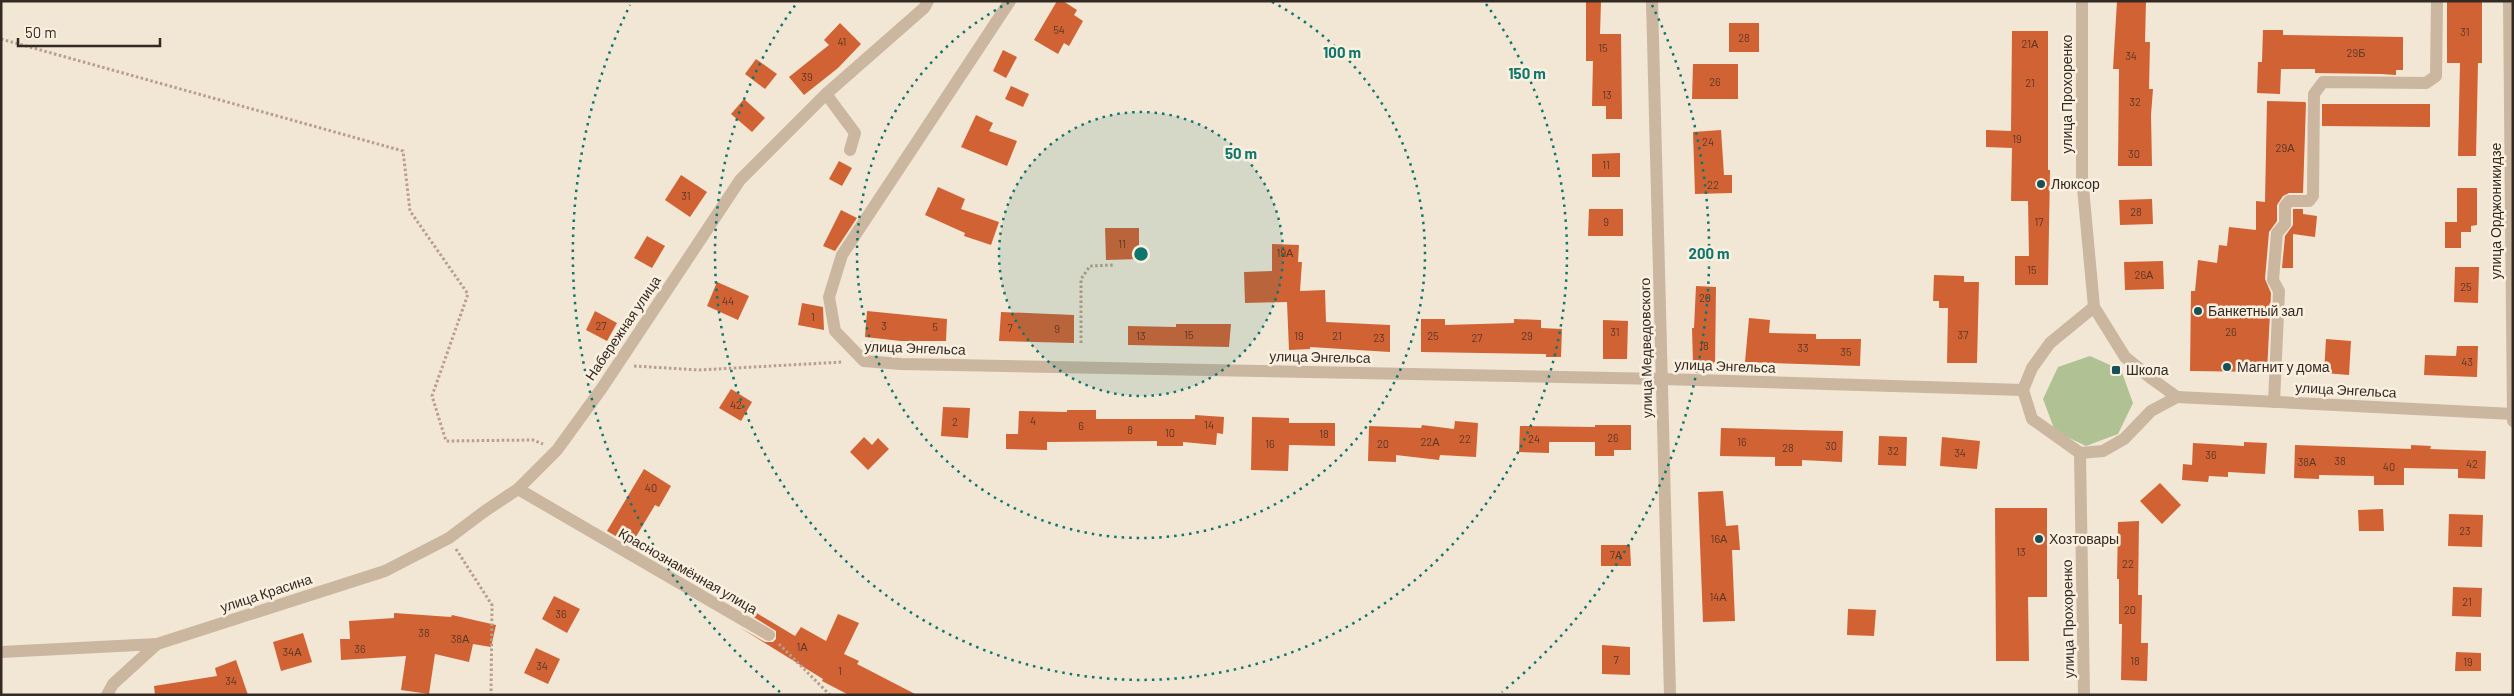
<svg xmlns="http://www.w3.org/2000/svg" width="2514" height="696" viewBox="0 0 2514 696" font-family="Barlow,sans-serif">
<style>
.green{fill:#b0c293}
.building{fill:#d16234}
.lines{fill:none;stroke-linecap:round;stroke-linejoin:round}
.path{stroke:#b79f8a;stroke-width:3;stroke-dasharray:2.5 2.5;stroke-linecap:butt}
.minor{stroke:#cbb6a0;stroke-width:12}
.ring{fill:none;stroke:#0f766e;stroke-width:2.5;stroke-dasharray:2.5 5}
.poi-dot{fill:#165158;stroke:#faf0e0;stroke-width:2}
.labels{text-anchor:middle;stroke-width:5;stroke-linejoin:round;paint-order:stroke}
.number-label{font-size:11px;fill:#5b3828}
.street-label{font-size:14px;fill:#342a24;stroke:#faf0e0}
.poi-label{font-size:14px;fill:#342a24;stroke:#faf0e0;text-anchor:start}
.centre{fill:#0f766e;stroke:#faf0e0;stroke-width:2.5}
.ring-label{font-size:15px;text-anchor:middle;font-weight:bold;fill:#0f766e;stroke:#faf0e0;stroke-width:5;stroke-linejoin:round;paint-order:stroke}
</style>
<rect width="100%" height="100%" fill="#f2e6d4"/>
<path class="green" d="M2090 356 2121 370 2133 403 2118 434 2086 446 2055 431 2043 399 2058 367Z"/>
<g class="building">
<path d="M1057 1H1063L1077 10 1074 15 1083 21 1069 46 1064 43 1058 54 1034 40Z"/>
<path d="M1586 1H1601L1600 34H1621L1622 119H1606V106H1592L1593 61H1586Z"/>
<path d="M2117 1H2146L2145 42H2150L2149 89H2153L2151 115 2152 166H2118L2119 69H2113Z"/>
<path d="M2447 1H2482V63H2478L2476 156H2458L2460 63H2447Z"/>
<path d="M840 23 861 44 838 68 804 95 789 77 829 45 824 40Z"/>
<rect x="1729" y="23" width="30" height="29"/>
<path d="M2263 30H2283V35L2403 37V70H2396V75L2381 74 2315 73V69H2281L2280 94 2257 93 2258 62H2262Z"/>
<path d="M2012 31H2048V170H2050L2048 285H2015V256H2029L2028 201H2011L2012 148 1986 147V130L2011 131Z"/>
<path d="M1003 50 1017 57 1006 78 993 71Z"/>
<path d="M756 59 777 74 765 89 745 74Z"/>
<path d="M1693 64H1738V99H1692Z"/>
<path d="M1011 86 1029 94 1023 107 1005 99Z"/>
<path d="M744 99 765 118 752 132 731 114Z"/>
<path d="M2267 101 2305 102 2306 103 2303 193H2289L2283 196 2277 205V221L2269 232 2265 279 2271 293 2267 372 2190 371 2191 291H2195L2198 260 2217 263 2219 245 2227 246 2229 227 2256 230V201L2265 202Z"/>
<path d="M2322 104H2430V127L2322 126Z"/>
<path d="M976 115 993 123 989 131 1017 141 1007 166 961 147Z"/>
<path d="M1721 130 1724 175H1732V193L1695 194 1693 132Z"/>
<path d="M1620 153V177H1592V154Z"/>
<path d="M839 161 852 168 842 186 829 179Z"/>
<path d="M681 175 707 192 690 217 665 200Z"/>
<path d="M938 187 965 199 961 209 999 222 991 245 964 236 965 233 925 215Z"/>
<path d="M2457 188H2477V225L2471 226V232H2461V248H2445V222H2457Z"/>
<path d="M2152 199 2153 224 2120 225 2119 200Z"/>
<path d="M1589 209H1623V236H1588Z"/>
<path d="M2293 209H2303V214L2317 216 2315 237 2293 234V268H2282L2285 236 2293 225Z"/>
<path d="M841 210 857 218 835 251 823 246Z"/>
<path d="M1105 228H1139V259L1106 260Z"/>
<path d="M647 236 665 246 652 268 634 258Z"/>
<path d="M1272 244 1299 245 1298 262H1302L1300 291 1325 290 1326 322 1390 325V352L1310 347V349L1289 350 1287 302 1245 303 1244 272 1272 271Z"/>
<path d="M2163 261 2164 289 2125 290 2124 262Z"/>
<path d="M2455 267H2479L2478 303 2454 302Z"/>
<path d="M1934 275 1964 276V282H1979L1977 363H1947L1948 308H1939V301H1933Z"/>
<path d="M717 282 749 296 738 320 707 306Z"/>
<path d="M1696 286 1716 287 1715 364H1693L1692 328H1694Z"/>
<path d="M802 303 823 307 824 330 798 325Z"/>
<path d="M595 311 617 323 607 341 586 330Z"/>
<path d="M867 311 947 319 946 341H901L865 337Z"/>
<path d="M1001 312 1074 315V343L999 341Z"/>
<path d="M1749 318 1770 320 1769 333 1816 334V339H1861L1860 366 1745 362Z"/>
<path d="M1421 319H1445V325L1514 323V319L1541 320V328L1562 329 1561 357H1546V354L1421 352Z"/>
<path d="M1603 320 1628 321 1627 359H1603Z"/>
<path d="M1176 324H1231L1229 347 1128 345V326L1176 327Z"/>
<path d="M2326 339 2351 341 2349 375 2324 373Z"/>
<path d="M2457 346H2478L2477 377 2424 375 2425 355 2456 356Z"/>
<path d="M731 389 752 402 741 421 719 408Z"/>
<path d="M943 407 970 408 968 438 941 436Z"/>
<path d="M1067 410H1096V419H1195V415L1224 417 1223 434 1217 433 1216 445 1183 442V446H1157V441L1047 442V450L1006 449V434H1018L1019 411 1067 412Z"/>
<path d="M1252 417 1289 418V423H1335V446L1289 445 1288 471 1251 470Z"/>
<path d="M1455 421 1478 423 1476 457 1440 455 1439 460 1396 455V462L1368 461 1369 426 1421 428 1422 425 1454 429Z"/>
<path d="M1595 425H1631V450H1614V456H1595V442H1549V453L1519 452 1520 426 1595 427Z"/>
<path d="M1721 428 1843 431 1842 462 1802 460V466H1775V457L1720 456Z"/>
<path d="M1879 436 1907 437 1906 466 1878 465Z"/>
<path d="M864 437 872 445 878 438 889 449 868 470 850 452Z"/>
<path d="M1942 437 1980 441 1977 469 1940 466Z"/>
<path d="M2244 442 2267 443 2265 474 2228 472V477L2209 476 2208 482 2182 480 2183 464 2192 465 2193 443 2244 446Z"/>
<path d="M2295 445 2411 449V445L2431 446 2430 449 2486 451 2485 479 2458 478V469L2404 468V485H2374V476L2319 475V479L2294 478Z"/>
<path d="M644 469 671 486 659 507 655 505 631 545 607 531Z"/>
<path d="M2160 483 2181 505 2162 524 2140 501Z"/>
<path d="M1723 491 1726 526 1738 525 1740 550H1732L1735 621 1703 622 1698 492Z"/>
<path d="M1995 508H2047V597H2028L2029 661H1996Z"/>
<path d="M2383 509 2384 531H2359L2358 510Z"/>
<path d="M2449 514 2483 515 2482 547 2448 546Z"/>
<path d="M2139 521 2138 595H2142L2141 643H2148L2147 681 2121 680 2122 624H2119V579H2117L2118 522Z"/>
<path d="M1601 545H1630L1631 566H1601Z"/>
<path d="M2453 587 2482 588 2481 617 2452 616Z"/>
<path d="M554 596 580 609 567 633 542 619Z"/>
<path d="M750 609 795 636 801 627 826 641 838 614 859 623 844 654 859 661 857 664 917 695H849L822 681 823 679 739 627 765 642H773L776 639V631L747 613Z"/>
<path d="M1848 609 1876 610 1874 636 1847 635Z"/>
<path d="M394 613 451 617 452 615 496 625 491 647 473 644 469 662 435 654 429 694 401 690 406 656 341 660 340 639H350L349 621 394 618Z"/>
<path d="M303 633 312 662 281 671 273 642Z"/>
<path d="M1602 645 1630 647V675L1602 674Z"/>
<path d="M536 648 560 659 548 684 524 673Z"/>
<path d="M2456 652 2481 653V671H2455Z"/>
<path d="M236 660 248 695H155L154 686 217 676 215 668Z"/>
</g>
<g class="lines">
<g class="path">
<path d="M1 39 403 151 410 211 468 294 432 396 446 441 533 440 543 444"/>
<path d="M1081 343V279L1090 266 1114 265"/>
<path d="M634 366 699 370 843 362"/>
<path d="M456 549 492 605 491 695"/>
<path d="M779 644 830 695"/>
</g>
<g class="minor">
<path d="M1010 1 842 255 829 297 835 331 864 361 901 364 1662 379 2023 390"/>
<path d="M1652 1 1670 695"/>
<path d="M2082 1V177L2094 307 2125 357 2152 379 2177 397"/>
<path d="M2509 1 2513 421"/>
<path d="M826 94 855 133 850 150"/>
<path d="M2094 307 2050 343 2032 368 2023 390 2032 419 2080 453 2103 451 2124 439 2151 411 2177 397"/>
<path d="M2177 397 2513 414"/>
<path d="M2274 402 2279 291 2273 280 2277 233 2285 224V206L2289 201H2309L2313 196 2314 94 2323 82 2426 83 2436 76 2437 1"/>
<path d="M2080 453 2084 695"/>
<path d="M518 489 769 635"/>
<path d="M1 652 157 644"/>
<path d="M107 695 113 684 157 644 385 571 449 538 485 511 518 489 557 450 602 388 740 180 826 94 924 8 928 1"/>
</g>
</g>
<circle cx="1141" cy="254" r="142" fill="#0f766e" fill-opacity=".12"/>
<g class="ring">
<circle cx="1141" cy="254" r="142"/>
<path d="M1272 2A284 284 0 1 1 1010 2"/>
<path d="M1486 4A426 426 0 1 1 796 4"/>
<path d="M780 692A568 568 0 0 1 630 5M1652 5A568 568 0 0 1 1502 692"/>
</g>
<g class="poi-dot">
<circle cx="2041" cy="184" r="5"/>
<circle cx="2198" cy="311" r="5"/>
<circle cx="2227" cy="367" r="5"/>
<rect x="2111" y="365" width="10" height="10" rx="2.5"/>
<circle cx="2039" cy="539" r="5"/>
</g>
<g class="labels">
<g class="number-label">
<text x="1059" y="34">54</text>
<text x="2465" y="36">31</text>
<text x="1744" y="42">28</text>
<text x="842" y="46">41</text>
<text x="2030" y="48">21А</text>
<text x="1603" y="52">15</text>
<text x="2356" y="57">29Б</text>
<text x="2131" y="60">34</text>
<text x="807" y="81">39</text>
<text x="1715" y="86">26</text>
<text x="2030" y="87">21</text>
<text x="1607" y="99">13</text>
<text x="2135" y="106">32</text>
<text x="2017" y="143">19</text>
<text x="1708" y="146">24</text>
<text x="2285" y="152">29А</text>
<text x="2134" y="158">30</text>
<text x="1606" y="169">11</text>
<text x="1713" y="189">22</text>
<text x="686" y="200">31</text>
<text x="2136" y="216">28</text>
<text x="1606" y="226">9</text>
<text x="2039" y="226">17</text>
<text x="1122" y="248">11</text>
<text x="1285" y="257">19А</text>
<text x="2032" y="274">15</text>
<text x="2144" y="279">26А</text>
<text x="2466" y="291">25</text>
<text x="1705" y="302">20</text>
<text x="728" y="305">44</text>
<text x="813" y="321">1</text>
<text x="601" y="330">27</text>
<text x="884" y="330">3</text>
<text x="935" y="331">5</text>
<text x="1010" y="332">7</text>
<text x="1057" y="333">9</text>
<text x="1615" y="336">31</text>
<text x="2231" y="336">26</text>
<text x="1189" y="339">15</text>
<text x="1963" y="339">37</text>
<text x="1141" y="340">13</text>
<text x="1299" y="340">19</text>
<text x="1337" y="340">21</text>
<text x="1433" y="340">25</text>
<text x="1527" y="340">29</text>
<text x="1379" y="342">23</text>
<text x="1477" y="342">27</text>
<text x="1704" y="350">18</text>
<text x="1803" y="352">33</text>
<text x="1846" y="356">35</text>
<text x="2467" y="366">43</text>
<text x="736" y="409">42</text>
<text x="1033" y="425">4</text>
<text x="955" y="426">2</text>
<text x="1209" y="429">14</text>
<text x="1081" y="430">6</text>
<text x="1130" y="434">8</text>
<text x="1170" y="437">10</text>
<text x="1324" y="438">18</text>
<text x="1613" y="442">26</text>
<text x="1465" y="443">22</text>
<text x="1534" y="443">24</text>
<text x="1430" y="446">22А</text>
<text x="1742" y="446">16</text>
<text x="1270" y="448">16</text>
<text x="1383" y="448">20</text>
<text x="1831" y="450">30</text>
<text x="1788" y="452">28</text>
<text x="1893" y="455">32</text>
<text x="1960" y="457">34</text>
<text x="2211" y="459">36</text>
<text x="2340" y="465">38</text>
<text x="2307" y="466">38А</text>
<text x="2472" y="468">42</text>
<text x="2389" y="471">40</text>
<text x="651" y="492">40</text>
<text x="2465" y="535">23</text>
<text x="1719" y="543">16А</text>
<text x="2021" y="556">13</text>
<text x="1616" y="559">7А</text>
<text x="2128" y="568">22</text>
<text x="1718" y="601">14А</text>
<text x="2467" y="606">21</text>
<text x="2130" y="614">20</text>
<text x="561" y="618">36</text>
<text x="424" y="637">38</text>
<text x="460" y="643">38А</text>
<text x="802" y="651">1А</text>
<text x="360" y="653">36</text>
<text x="292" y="656">34А</text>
<text x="1616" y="664">7</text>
<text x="2135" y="665">18</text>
<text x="2468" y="666">19</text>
<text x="542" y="670">34</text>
<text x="840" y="675">1</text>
<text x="231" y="685">34</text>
</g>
<g class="street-label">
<text transform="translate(2067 94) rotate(-90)" y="5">улица Прохоренко</text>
<text transform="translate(2496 211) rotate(-90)" y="5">улица Орджоникидзе</text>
<text transform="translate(623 328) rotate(-56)" y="5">Набережная улица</text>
<text transform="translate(915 348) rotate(2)" y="5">улица Энгельса</text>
<text transform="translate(1646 348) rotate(-91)" y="5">улица Медведовского</text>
<text transform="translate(1320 357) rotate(1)" y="5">улица Энгельса</text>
<text transform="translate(1725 366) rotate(2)" y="5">улица Энгельса</text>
<text transform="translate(2346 390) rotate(3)" y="5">улица Энгельса</text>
<text transform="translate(688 571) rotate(30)" y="5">Краснознамённая улица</text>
<text transform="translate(266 593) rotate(-18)" y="5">улица Красина</text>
<text transform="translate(2068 619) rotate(-91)" y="5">улица Прохоренко</text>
</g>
<g class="poi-label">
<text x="2051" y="189">Люксор</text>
<text x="2208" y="316">Банкетный зал</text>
<text x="2237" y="372">Магнит у дома</text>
<text x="2126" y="375">Школа</text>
<text x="2049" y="544">Хозтовары</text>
</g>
</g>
<circle cx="1141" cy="254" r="8" class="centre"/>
<g class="ring-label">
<text x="1342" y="58">100 m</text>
<text x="1527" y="79">150 m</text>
<text x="1241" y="159">50 m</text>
<text x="1709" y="259">200 m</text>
</g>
<rect width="2514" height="696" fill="none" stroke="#342a24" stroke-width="5"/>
<path d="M18 38v8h142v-8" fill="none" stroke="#342a24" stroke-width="2.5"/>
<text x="25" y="38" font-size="15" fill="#342a24" stroke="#faf0e0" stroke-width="4" paint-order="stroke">50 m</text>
</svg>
